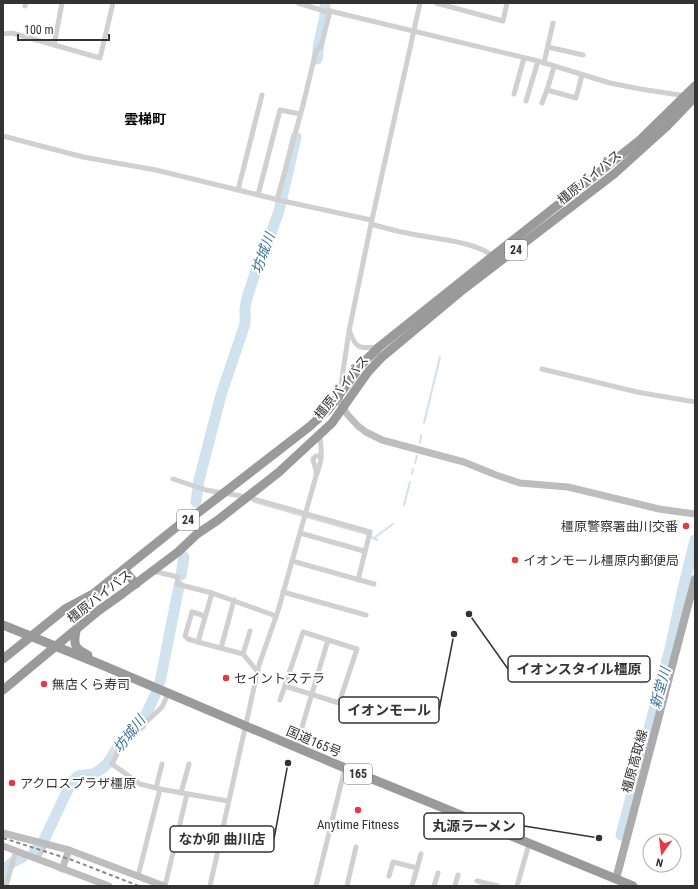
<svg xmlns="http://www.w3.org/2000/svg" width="698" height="889" viewBox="0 0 698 889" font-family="'Roboto Condensed','Noto Sans JP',sans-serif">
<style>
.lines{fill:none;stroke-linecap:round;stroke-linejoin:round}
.stream{stroke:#cfe2ee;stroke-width:2}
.river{stroke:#cfe2ee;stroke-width:11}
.street{stroke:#d0d0d0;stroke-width:5}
.secondary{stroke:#bdbdbd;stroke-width:7}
.primary{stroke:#ababab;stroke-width:8}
.highway{stroke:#9a9a9a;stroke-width:9}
.rail{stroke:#888;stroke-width:2;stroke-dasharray:4 3;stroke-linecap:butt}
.poi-dot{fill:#e63946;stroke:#fff;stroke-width:1.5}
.labels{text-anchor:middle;stroke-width:4;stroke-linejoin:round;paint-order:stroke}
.shield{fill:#fff;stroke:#707070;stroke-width:1}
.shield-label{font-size:12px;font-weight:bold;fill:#333}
.street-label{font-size:13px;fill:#333;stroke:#fff}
.poi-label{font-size:13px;fill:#333;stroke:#fff;text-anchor:start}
.neighbourhood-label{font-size:14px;font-weight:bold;fill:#000;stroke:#fff}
.water-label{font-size:14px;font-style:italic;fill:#3f7597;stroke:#fff}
.leader{fill:none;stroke:#333;stroke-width:1.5}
.callout-dot{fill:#333;stroke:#fff;stroke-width:1.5}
.callout{fill:#fff;stroke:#333;stroke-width:1.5}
.callout-label{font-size:14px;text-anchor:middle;font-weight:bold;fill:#333}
</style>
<rect width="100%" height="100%" fill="#fff"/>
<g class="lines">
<g class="stream">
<path d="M424 423 440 357"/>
<path d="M420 443 421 435"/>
<path d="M415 463 417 456"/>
<path d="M412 474 413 469"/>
<path d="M254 502 366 534 377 540"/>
<path d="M404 505 410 482"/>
<path d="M374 538 393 524"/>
</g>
<g class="river">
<path d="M317 59 319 43 325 16V3"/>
<path d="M196 502 199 480 221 395 245 324V308L247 298 258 264 266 247 279 211 296 137"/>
<path d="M181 575 184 557"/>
<path d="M160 682 179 586"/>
<path d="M621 835 670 649 682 593 695 540"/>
<path d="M44 840 71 783 78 776 93 774 100 770 107 764 120 744 141 725 155 695"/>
<path d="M34 852 39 847"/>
<path d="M3 882C8 865 6 865 23 857"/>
</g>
<g class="street">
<path d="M298 3 324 11H330L538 61 610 83 640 89 686 96"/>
<path d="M436 3 503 21 507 3"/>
<path d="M25 6 26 3"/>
<path d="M3 34 12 33 100 58 113 3"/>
<path d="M54 45 62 3"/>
<path d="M548 47 583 55"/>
<path d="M544 63 553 23"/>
<path d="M554 67 547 90 576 98 582 75"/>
<path d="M514 94 524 58"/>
<path d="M526 101 538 61"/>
<path d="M542 103 547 90"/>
<path d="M3 136 83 157 156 170 283 201 371 220"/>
<path d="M238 190 262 95"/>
<path d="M258 195 280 110 300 114"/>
<path d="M277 200 303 105 316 51 321 46 330 11"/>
<path d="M371 224C382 227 394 231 407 233 432 239 472 240 493 256"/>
<path d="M350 332C356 350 361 348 378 347"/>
<path d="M542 369 637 392 695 402"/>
<path d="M340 392 349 331 371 224 420 3"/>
<path d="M316 473C317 468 313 464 313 459L316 456H321"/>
<path d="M173 479 206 490 247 497 370 532 358 580"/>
<path d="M300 533 364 551"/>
<path d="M292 561 374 584"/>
<path d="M153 571 178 577 177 584 212 593 276 616"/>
<path d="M283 592 366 615"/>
<path d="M212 593 198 642 243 654"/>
<path d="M250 631 243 654 258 672"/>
<path d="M198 642 188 639 185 636 192 612 205 616"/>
<path d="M221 648 234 600"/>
<path d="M168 694 162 707 121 746 112 764 140 784 160 789 228 801"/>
<path d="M280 700 303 632 357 649 339 703 285 686"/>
<path d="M296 747 328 640"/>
<path d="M156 788 162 764"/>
<path d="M181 793 189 764"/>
<path d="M38 858 46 844"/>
<path d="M138 876 160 789"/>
<path d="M389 876 393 862 417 868"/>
<path d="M477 881 498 886"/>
<path d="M6 886 16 850"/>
<path d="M165 886 187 794"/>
<path d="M210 886 259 665 278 611 316 476C318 470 321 464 321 457 322 449 320 442 320 434"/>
<path d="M316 886 345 768"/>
<path d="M347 886 356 847"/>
<path d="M412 886 421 854"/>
<path d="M434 886 438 873"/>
<path d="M455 886 458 875"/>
<path d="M517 886 529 844"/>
</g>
<g class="secondary">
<path d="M339 396 341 404 347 414 358 426 366 432 382 440 464 462 496 475 520 483 568 487 659 509 695 514"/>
<path d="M3 833 69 850 164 886"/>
<path d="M3 846 109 886"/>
<path d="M62 869 69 850"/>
</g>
<path class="primary" d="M616 879 695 579"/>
<g class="highway">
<path d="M124 570 136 584"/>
<path d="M3 625 102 665 345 768 424 800 633 886"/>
<path d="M76 631C73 645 75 649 88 655"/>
<path d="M3 659 65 609 93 594 179 525 190 519 309 427 328 410 362 364 379 347 493 256 640 140 695 86"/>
<path d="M3 690 98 611 122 594 178 552 197 534 218 520 279 472 332 423 368 372 382 357 460 292 614 174 666 127 695 97"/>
</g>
<path class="rail" d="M3 838 72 860 139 886"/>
</g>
<g class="poi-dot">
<circle cx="686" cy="526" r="4"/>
<circle cx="515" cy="560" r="4"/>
<circle cx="226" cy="678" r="4"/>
<circle cx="44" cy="684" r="4"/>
<circle cx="12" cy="783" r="4"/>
<circle cx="358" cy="810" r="4"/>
</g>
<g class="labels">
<g class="shield">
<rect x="505" y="240" width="22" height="20" rx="3"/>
<rect x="177" y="510" width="22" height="20" rx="3"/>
<rect x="344" y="764" width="28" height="20" rx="3"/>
</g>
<g class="shield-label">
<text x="516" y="254">24</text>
<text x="188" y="524">24</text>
<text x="358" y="778">165</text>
</g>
<g class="street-label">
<text transform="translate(589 177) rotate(-39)" y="5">橿原バイパス</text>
<text transform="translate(341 387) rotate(-51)" y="5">橿原バイパス</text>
<text transform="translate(99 596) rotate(-38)" y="5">橿原バイパス</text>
<text transform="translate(314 741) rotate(23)" y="5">国道165号</text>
<text transform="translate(634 761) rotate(-75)" y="5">橿原高取線</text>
</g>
<g class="poi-label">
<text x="678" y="531" text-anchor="end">橿原警察署曲川交番</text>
<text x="523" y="565">イオンモール橿原内郵便局</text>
<text x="234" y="683">セイントステラ</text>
<text x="52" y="689">無店くら寿司</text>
<text x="20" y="788">アクロスプラザ橿原</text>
<text x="358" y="829" text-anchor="middle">Anytime Fitness</text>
</g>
<g class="neighbourhood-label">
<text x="145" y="124">雲梯町</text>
</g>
<g class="water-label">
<text transform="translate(263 253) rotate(-70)" y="5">坊城川</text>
<text transform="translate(660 688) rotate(-75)" y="5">新堂川</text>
<text transform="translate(129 734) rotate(-52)" y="5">坊城川</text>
</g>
</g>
<path class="leader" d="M469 614L508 669M454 634L439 710M599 838L524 826M288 763L274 839"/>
<g class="callout-dot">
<circle cx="469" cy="614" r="4"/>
<circle cx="454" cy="634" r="4"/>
<circle cx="599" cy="838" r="4"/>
<circle cx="288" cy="763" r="4"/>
</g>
<g class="callout">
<rect x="508" y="656" width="142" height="26" rx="4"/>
<rect x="339" y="697" width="100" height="26" rx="4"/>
<rect x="424" y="813" width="100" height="26" rx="4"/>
<rect x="170" y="826" width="104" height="26" rx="4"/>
</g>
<g class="callout-label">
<text x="579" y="674">イオンスタイル橿原</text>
<text x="389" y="715">イオンモール</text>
<text x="474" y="831">丸源ラーメン</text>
<text x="222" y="844">なか卯 曲川店</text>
</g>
<rect width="698" height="889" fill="none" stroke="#333333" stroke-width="8"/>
<g transform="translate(662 853) rotate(194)"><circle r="19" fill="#ffffff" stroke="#adadad"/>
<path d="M0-3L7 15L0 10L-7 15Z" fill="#e63946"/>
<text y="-6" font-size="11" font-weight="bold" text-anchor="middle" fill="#333333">N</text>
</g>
<path d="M18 34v6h91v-6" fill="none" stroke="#333333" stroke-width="2"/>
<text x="24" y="34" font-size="12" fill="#333333" stroke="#ffffff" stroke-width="3" paint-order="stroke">100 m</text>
</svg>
